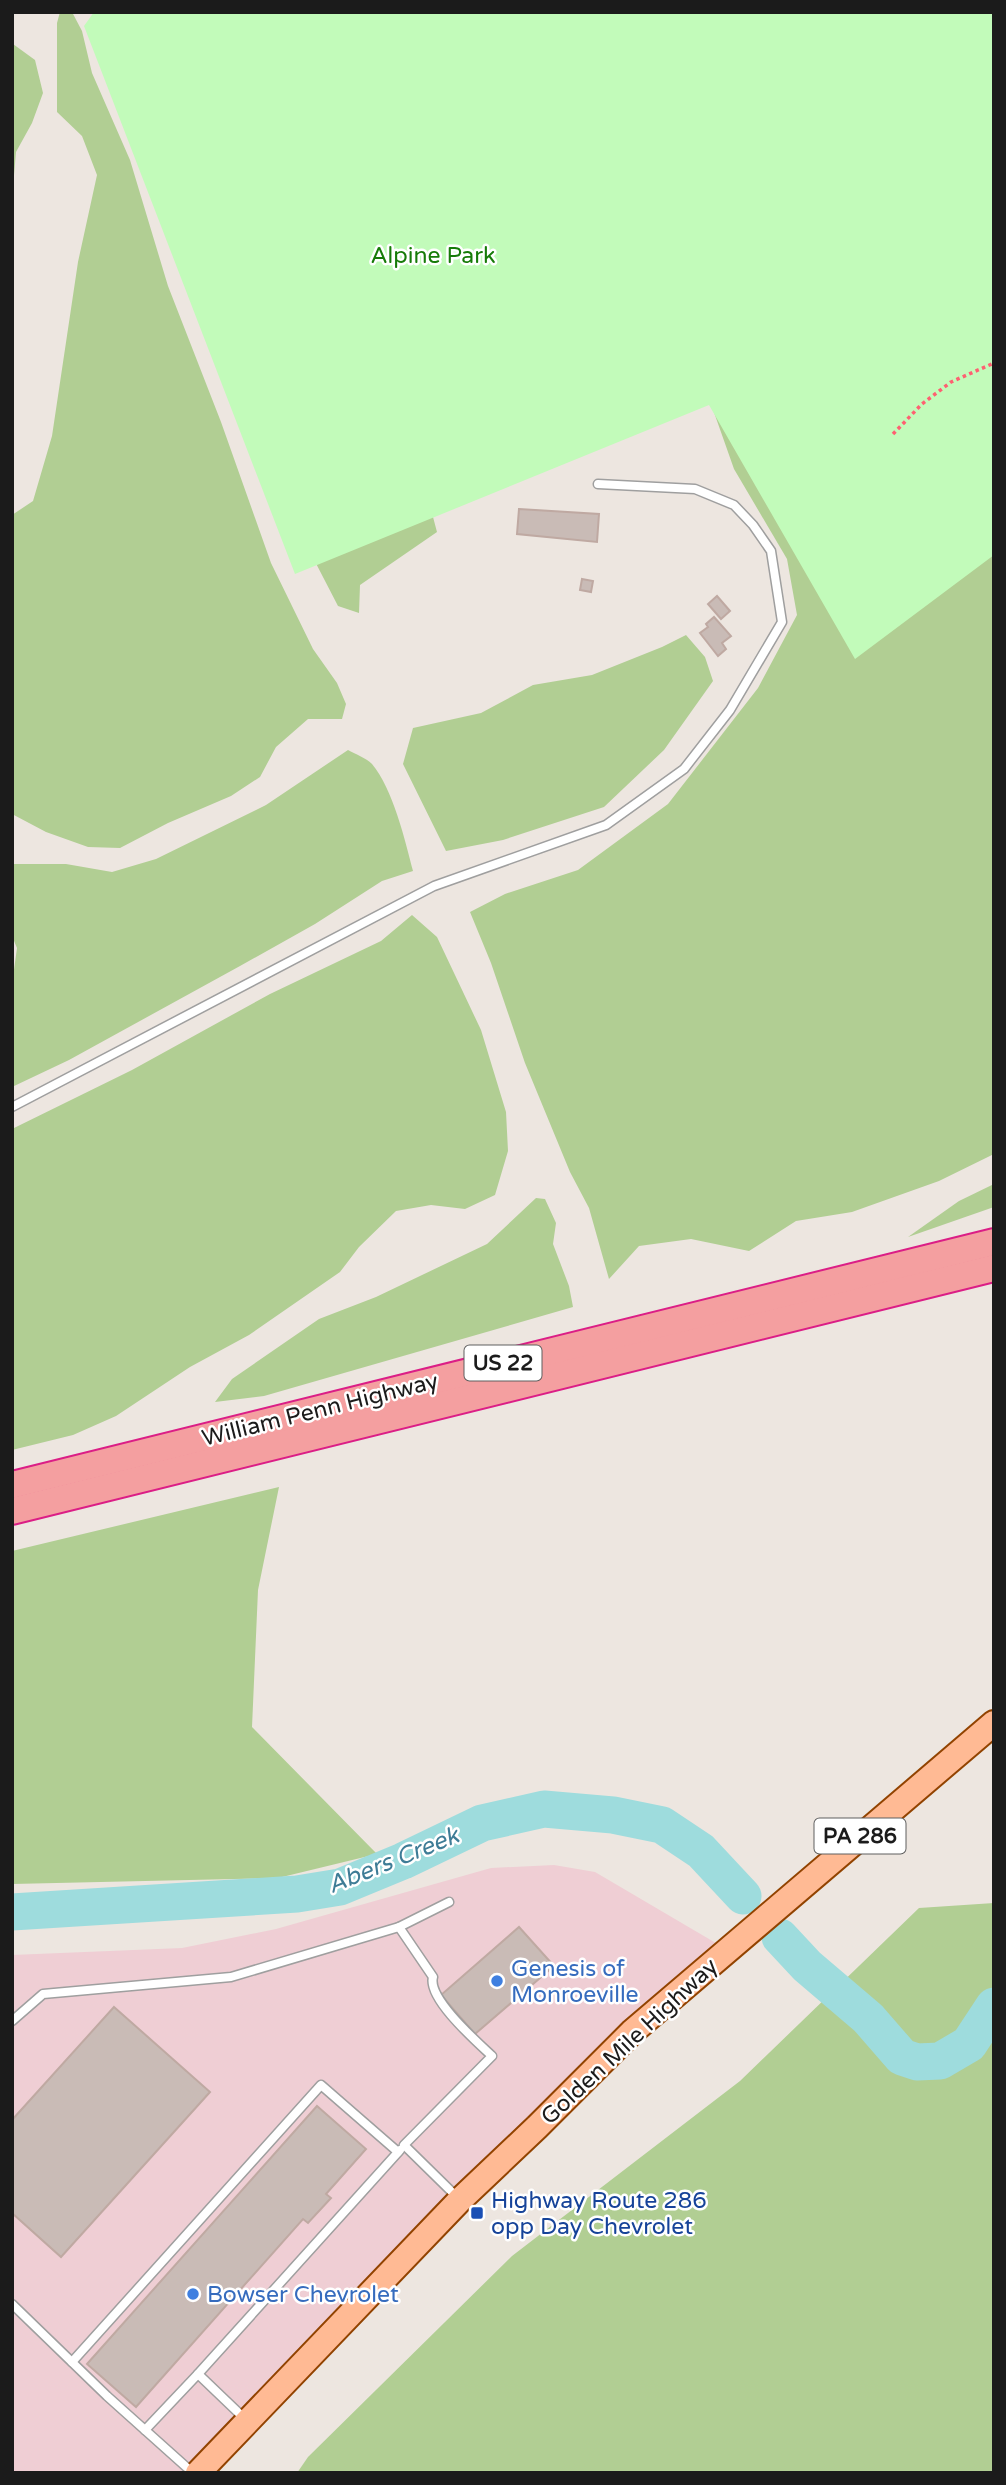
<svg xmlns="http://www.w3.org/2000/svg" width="1006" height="2485" viewBox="0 0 1006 2485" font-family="'Varela Round',sans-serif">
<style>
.commercial{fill:#efced4}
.forest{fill:#b1ce93}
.park{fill:#c2fbba}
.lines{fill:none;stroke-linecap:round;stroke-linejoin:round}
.river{stroke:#9edcdd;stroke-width:37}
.building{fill:#c9bbb6;stroke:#bfa9a2;stroke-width:2}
.service-casing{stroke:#9f9f9f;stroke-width:11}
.primary-casing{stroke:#924300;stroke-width:28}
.trunk-casing{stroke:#db1e86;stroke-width:30}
.path{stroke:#fe6071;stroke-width:3.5;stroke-dasharray:3.5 3.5;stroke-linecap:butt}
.service{stroke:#fff;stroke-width:8}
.primary{stroke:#ffba94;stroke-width:24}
.trunk{stroke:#f49fa0;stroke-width:26}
.shop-dot{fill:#3f7fe0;stroke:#fff;stroke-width:2.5}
.transit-dot{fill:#1a4fb4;stroke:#fff;stroke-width:2.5}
.labels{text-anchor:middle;stroke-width:5;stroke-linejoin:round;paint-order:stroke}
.shield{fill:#fff;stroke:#5f5f5f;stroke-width:2}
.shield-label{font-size:21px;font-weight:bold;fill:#1b1b1b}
.park-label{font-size:23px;fill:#167b08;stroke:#fff}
.street-label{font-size:23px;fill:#1b1b1b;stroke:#fff}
.shop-label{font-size:23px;fill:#366cbe;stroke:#fff;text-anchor:start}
.transit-label{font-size:23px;fill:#164399;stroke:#fff;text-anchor:start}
.water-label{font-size:24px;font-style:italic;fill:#3e7c96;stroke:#fff}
</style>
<rect width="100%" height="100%" fill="#ede6e0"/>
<path class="commercial" d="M554 1865 595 1872 726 1949 198 2473H12V1955L182 1948 276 1929 491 1868Z"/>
<g class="forest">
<path d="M60 12H72L82 31 92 73 130 160 168 286 221 422 271 563 313 649 337 683 346 704 342 719H308L276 747 260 777 231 796 168 823 120 848 88 847 46 832 12 814V515L33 501 52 436 78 262 97 175 82 136 57 112V23Z"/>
<path d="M994 12V1154L939 1181 852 1212 796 1221 749 1251 691 1239 639 1246 609 1279 589 1208 570 1172 525 1063 491 963 470 912 505 894 578 870 668 804 758 688 797 615 787 559 734 469 692 350 425 487 437 532 360 585 359 613 338 606 308 548Z"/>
<path d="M13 44 35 60 43 93 32 123 16 152 12 199Z"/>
<path d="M686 635 705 657 713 681 664 750 604 807 503 840 446 851 403 764 413 728 481 713 533 685 592 675 662 647Z"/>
<path d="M348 750C355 754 366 758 372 764 393 789 405 840 413 871L382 881 315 924 240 966 69 1060 12 1087V984L17 948 12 936V864H66L112 872 156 859 266 805Z"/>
<path d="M412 915 437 937 481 1030 506 1112 508 1151 495 1195 465 1209 431 1205 396 1211 359 1247 340 1272 249 1335 190 1367 116 1416 73 1435 12 1450V1129L132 1070 270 994 381 941Z"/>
<path d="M994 1184V1207L908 1237 959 1201Z"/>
<path d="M536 1198 545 1199 556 1223 553 1244 569 1286 573 1307 264 1396 215 1402 232 1379 319 1319 376 1297 487 1244Z"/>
<path d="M279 1487 258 1590 252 1727 377 1854 278 1878 12 1884V1551Z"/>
<path d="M994 1903V2473H297L308 2457 512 2256 740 2081 919 1908Z"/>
</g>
<path class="park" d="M94 12H994V555L855 659 709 405 295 574 84 26Z"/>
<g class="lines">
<g class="river">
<path d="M12 1912 297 1894 340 1887 403 1861 482 1823 544 1809 613 1815 662 1825 701 1851 743 1896"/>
<path d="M780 1937 807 1966 868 2018 902 2057 917 2062 940 2061 969 2044 994 2006"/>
</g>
</g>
<g class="building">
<path d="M519 509 599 514 597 542 517 534Z"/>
<path d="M582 579 593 581 591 592 580 590Z"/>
<path d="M717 596 730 611 721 619 708 604Z"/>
<path d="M714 617 731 636 722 643 726 649 718 656 700 633 708 627 706 624Z"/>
<path d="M519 1927 554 1966 475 2034 441 1995Z"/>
<path d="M114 2007 210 2092 61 2257 12 2213V2120Z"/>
<path d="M317 2106 366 2149 326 2194 331 2198 308 2223 303 2219 136 2407 87 2364Z"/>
</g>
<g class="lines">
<defs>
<g id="service">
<path d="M12 1107 434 886 606 825 684 769 730 710 782 622 771 551 753 525 734 505 695 489 598 484"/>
<path d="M399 1927 449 1902"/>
<path d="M12 2021 43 1994 231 1977 399 1927 433 1977C427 1998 476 2041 492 2056L404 2145 457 2197"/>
<path d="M12 2304 107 2396 193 2473"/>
<path d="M72 2362 321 2085 398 2152"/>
<path d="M198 2374 400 2150"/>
<path d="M145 2430 198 2374 245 2419"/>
</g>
<path id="primary" d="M198 2473 460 2200 537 2127 632 2032 994 1723"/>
<g id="trunk">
<path d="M12 1485 994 1242"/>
<path d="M12 1511 994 1268"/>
</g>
</defs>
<use href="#service" class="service-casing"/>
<use href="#primary" class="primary-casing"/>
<use href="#trunk" class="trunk-casing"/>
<path class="path" d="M893 434 922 404 951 382 994 363"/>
<use href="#service" class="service"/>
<use href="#primary" class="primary"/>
<use href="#trunk" class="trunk"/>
</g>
<g class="shop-dot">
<circle cx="497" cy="1981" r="7"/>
<circle cx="193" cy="2294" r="7"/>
</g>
<rect class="transit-dot" x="470" y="2206" width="14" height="14" rx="3.5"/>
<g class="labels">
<g class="shield">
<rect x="464.5" y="1345.5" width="77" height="35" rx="5"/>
<rect x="814.5" y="1818.5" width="91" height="35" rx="5"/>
</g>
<g class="shield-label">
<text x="503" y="1370">US 22</text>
<text x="860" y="1843">PA 286</text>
</g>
<g class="park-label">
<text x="433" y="263">Alpine Park</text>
</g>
<g class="street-label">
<text transform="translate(320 1409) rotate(-14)" y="8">William Penn Highway</text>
<text transform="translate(629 2041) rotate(-43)" y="8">Golden Mile Highway</text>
</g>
<g class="shop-label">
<text x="511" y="1976">Genesis of<tspan x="511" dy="26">Monroeville</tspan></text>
<text x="207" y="2302">Bowser Chevrolet</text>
</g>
<g class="transit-label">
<text x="491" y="2208">Highway Route 286<tspan x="491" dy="26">opp Day Chevrolet</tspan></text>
</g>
<g class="water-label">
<text transform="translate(393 1860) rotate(-22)" y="8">Abers Creek</text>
</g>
</g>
<rect width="1006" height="2485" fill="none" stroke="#1b1b1b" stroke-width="28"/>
</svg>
